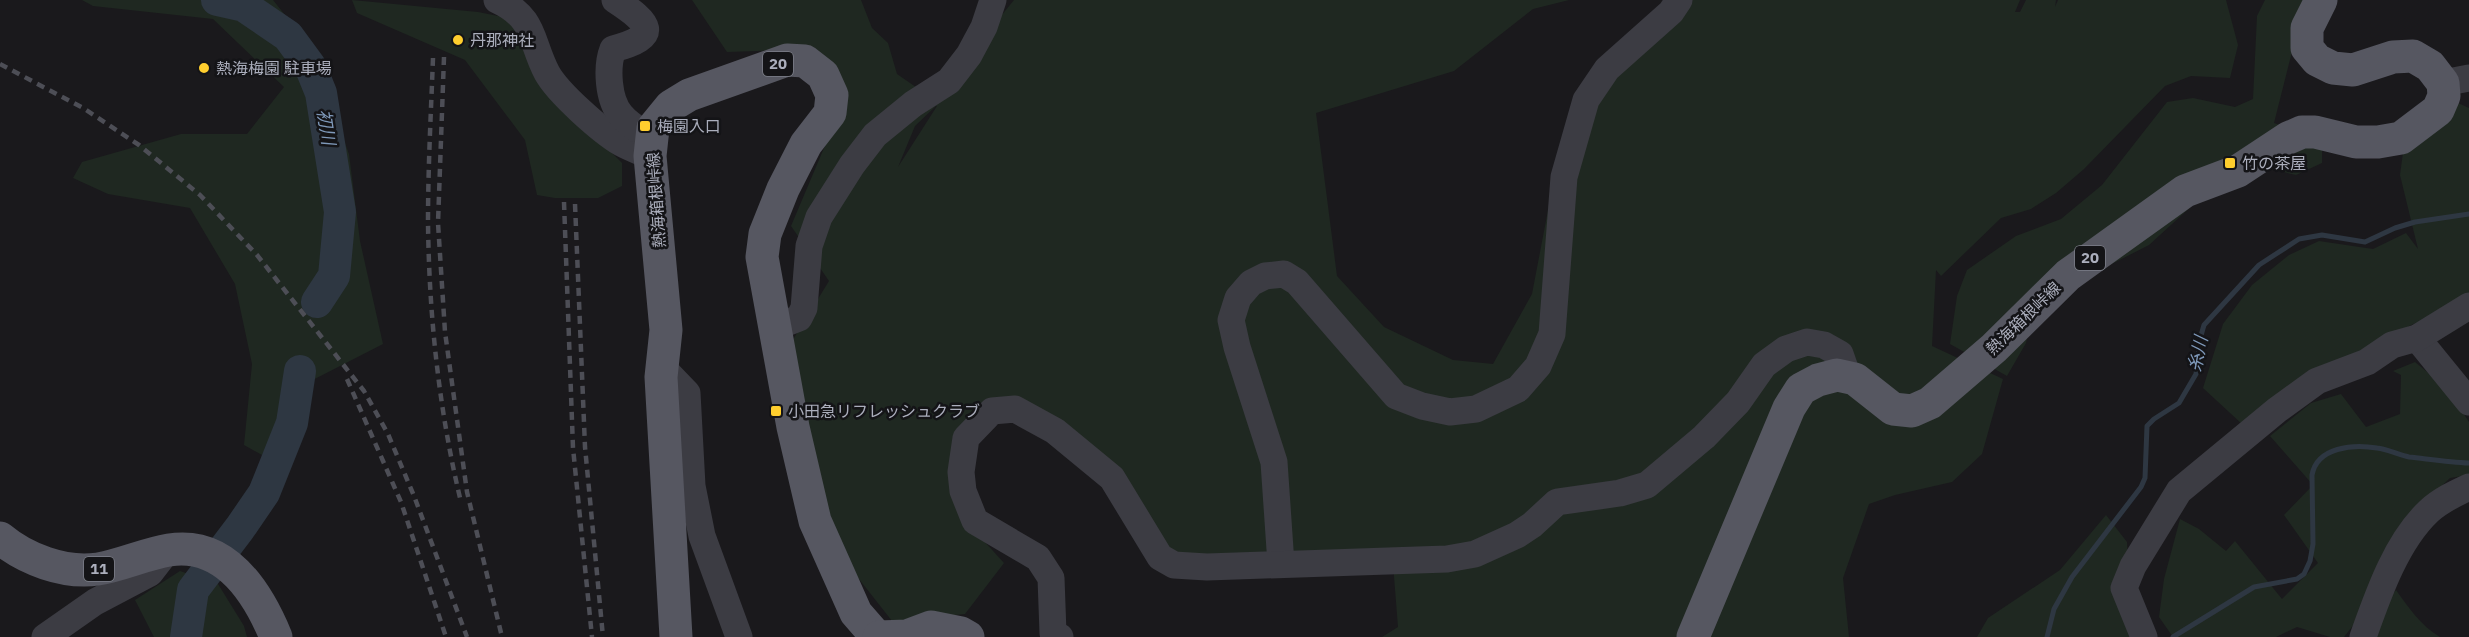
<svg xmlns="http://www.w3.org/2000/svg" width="2469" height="637" viewBox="0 0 2469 637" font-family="'IBM Plex Sans','Noto Sans JP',sans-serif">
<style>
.green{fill:#1f2821;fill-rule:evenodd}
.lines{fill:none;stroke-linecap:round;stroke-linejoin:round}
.stream{stroke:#2e3742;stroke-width:5}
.river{stroke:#2e3742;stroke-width:32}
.minor{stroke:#3c3c43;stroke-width:27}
.major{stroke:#565761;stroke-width:33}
.rail{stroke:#4d4e56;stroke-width:4.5;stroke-dasharray:8 6;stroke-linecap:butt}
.poi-dot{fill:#ffce2e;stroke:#141417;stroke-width:2}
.labels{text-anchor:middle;stroke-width:5;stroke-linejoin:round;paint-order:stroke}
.shield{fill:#141417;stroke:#7e808a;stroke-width:1.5}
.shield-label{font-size:15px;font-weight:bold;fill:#abaebc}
.poi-label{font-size:16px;fill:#abaebc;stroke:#141417;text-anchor:start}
.street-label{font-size:16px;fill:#abaebc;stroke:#141417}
.water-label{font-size:18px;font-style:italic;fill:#7f99ba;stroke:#141417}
</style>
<rect width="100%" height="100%" fill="#1a191c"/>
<g class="green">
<path d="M82 0H273L309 45 349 154 360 241 383 344 303 385 262 455 244 445 252 364 235 284 190 208 108 194 73 178 82 162 181 134H247L284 87 213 19 93 6Z"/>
<path d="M352 0 478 12 503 17 519 32 589 130 622 163V186L598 198H555L537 195 525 140 465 60 357 13Z"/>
<path d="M692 0H861L872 28 888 43 897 74 939 103 970 54 1014 0H1569L1533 9 1454 71 1316 113 1337 276 1384 327 1453 360 1493 364 1532 294 1557 163 1600 97 1673 0H2020L2015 12H2020L2026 0H2056L2055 7 2058 0H2226L2238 45 2230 78 2191 76 2165 86 2084 169 2056 193 2031 209 2001 218 1941 276 1936 270 1932 346 2003 379 1982 454 1952 482 1895 495 1869 504 1843 578 1849 637H1382L1398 627 1392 551 1160 557 1130 484 1015 405 967 415 955 466 984 541 1004 563 965 614 892 621 833 546 789 346 829 281 791 226 835 122 817 70 781 50 727 52ZM936 106H937L898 167 915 126Z"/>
<path d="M2265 0H2305L2274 123 2322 139V163L2296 175 2258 166 2195 203 2149 245 2035 303 2026 343 2007 376 1950 344 1957 296 1967 270 2016 236 2061 219 2102 185 2167 102 2193 98 2235 107 2253 99 2257 16Z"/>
<path d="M2456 102 2469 108V311L2436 314 2409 326 2389 347 2255 436 2203 388 2223 324 2252 285 2289 255 2319 241 2373 249 2406 233 2418 249 2400 175 2404 145Z"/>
<path d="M2415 362 2447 388 2469 422V475L2450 478 2427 500 2355 623 2344 637H2330L2297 627 2276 637H2173L2159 617 2164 579 2180 519 2199 529 2226 551 2235 541 2282 599 2318 563 2284 515 2313 485 2270 436 2311 403 2341 394 2366 427 2400 414 2401 375 2393 371Z"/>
<path d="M2106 515 2127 542 2131 637H1977L1988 618 2060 570Z"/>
<path d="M180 571 218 584 244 626 247 637H154L135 600Z"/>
<path d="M2396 590C2409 608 2420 625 2440 637H2372L2375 615Z"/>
</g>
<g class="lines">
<g class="stream">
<path d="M2047 637 2054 609 2072 577 2141 487 2145 478 2147 426 2154 419 2179 403 2196 374 2200 339 2204 325 2259 265 2299 239 2322 235 2365 242 2395 228 2415 222 2469 214"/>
<path d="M2173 637 2254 587 2297 579 2304 574 2310 561 2313 544 2312 475C2317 447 2353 444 2377 448 2388 449 2398 455 2409 457 2428 459 2449 462 2469 463"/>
</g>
<g class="river">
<path d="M217 0 244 6 288 36 310 66 321 93 340 212 334 276 317 302"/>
<path d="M186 637 193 590 240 528 264 493 292 423 300 371"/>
</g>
<g class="minor">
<path d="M497 0C536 18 530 41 547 73 558 93 601 131 621 143 630 148 641 152 650 156"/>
<path d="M615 0C650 23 662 36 613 49 606 67 608 100 621 115 629 125 642 132 652 139"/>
<path d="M2443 83 2469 78"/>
<path d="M776 327 799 318 804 308 809 246 819 217 852 165 875 135 913 104 949 81 969 55 984 27 993 0"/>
<path d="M2417 338 2469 402"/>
<path d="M662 367 687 393 692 486 702 536 739 637"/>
<path d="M1281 564 1274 462 1237 347 1231 320 1238 298 1251 283 1265 276 1284 274 1297 282 1396 396 1422 406 1450 412 1476 409 1518 389 1538 366 1552 334 1564 177 1586 100 1607 69 1671 12 1679 0"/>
<path d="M45 637 95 602 150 573 167 551"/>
<path d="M1060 637 1053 633 1051 578 1038 558 975 521 963 491 961 472 966 438 992 411 1015 409 1055 431 1112 478 1160 557 1174 565 1207 567 1447 559 1475 554 1517 535 1532 525 1557 502 1620 493 1647 485 1704 437 1738 402 1764 365 1786 349 1807 342 1824 345 1840 354 1848 377"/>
<path d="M2144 637 2124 588 2133 566 2179 491 2277 410 2317 381 2367 362 2392 345 2417 338 2469 306"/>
<path d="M2363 637C2378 595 2396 542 2429 511 2441 500 2456 493 2469 487"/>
</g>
<g class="major">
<path d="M0 538C25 559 64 574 98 569 122 565 145 554 169 550 225 541 257 591 276 637"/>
<path d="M676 637 661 377 666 330 650 156 653 128 671 106 689 95 787 60 805 61 823 75 832 95 830 113 806 144 783 189 765 234 762 257 793 427 815 521 856 613 877 637"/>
<path d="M879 637 907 636 931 627 961 633 968 637"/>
<path d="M1693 637 1789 408 1801 389 1818 380 1837 375 1855 379 1893 409 1912 411 1930 403 1994 348 2068 275 2185 191 2238 171 2288 138 2302 132H2315L2356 142H2378L2401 138 2438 110 2444 96 2443 83 2430 66 2413 56 2393 57 2353 70 2333 68 2317 60 2307 48V28L2321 0"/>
</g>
<g class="rail">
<path d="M444 57 438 223 445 332 467 492 502 637"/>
<path d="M433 58C431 112 428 167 428 222 429 316 439 411 461 502"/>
<path d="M0 64 83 108 139 145 200 195 257 255 364 391 388 434 414 496 467 637"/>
<path d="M564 202 573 448 592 637"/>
<path d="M575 204 585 447 603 637"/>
<path d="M347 379 401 502 446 637"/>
</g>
</g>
<g class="poi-dot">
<circle cx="458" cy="40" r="6"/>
<circle cx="204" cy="68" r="6"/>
<rect x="639" y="120" width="12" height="12" rx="3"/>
<rect x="2224" y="157" width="12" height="12" rx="3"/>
<rect x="770" y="405" width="12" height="12" rx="3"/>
</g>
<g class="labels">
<g class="shield">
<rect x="763" y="52" width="30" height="24" rx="4.5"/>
<rect x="2075" y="246" width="30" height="24" rx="4.5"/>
<rect x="84" y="557" width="30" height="24" rx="4.5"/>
</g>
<g class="shield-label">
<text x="778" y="69">20</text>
<text x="2090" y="263">20</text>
<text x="99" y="574">11</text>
</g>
<g class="poi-label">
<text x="470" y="46">丹那神社</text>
<text x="216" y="74">熱海梅園 駐車場</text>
<text x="657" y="132">梅園入口</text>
<text x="2242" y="169">竹の茶屋</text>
<text x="788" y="417">小田急リフレッシュクラブ</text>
</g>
<g class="street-label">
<text transform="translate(656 200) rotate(-94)" y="6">熱海箱根峠線</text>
<text transform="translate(2023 318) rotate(-44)" y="6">熱海箱根峠線</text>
</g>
<g class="water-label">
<text transform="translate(326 127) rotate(81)" y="6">初川</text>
<text transform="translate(2198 354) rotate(-78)" y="6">糸川</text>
</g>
</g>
</svg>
